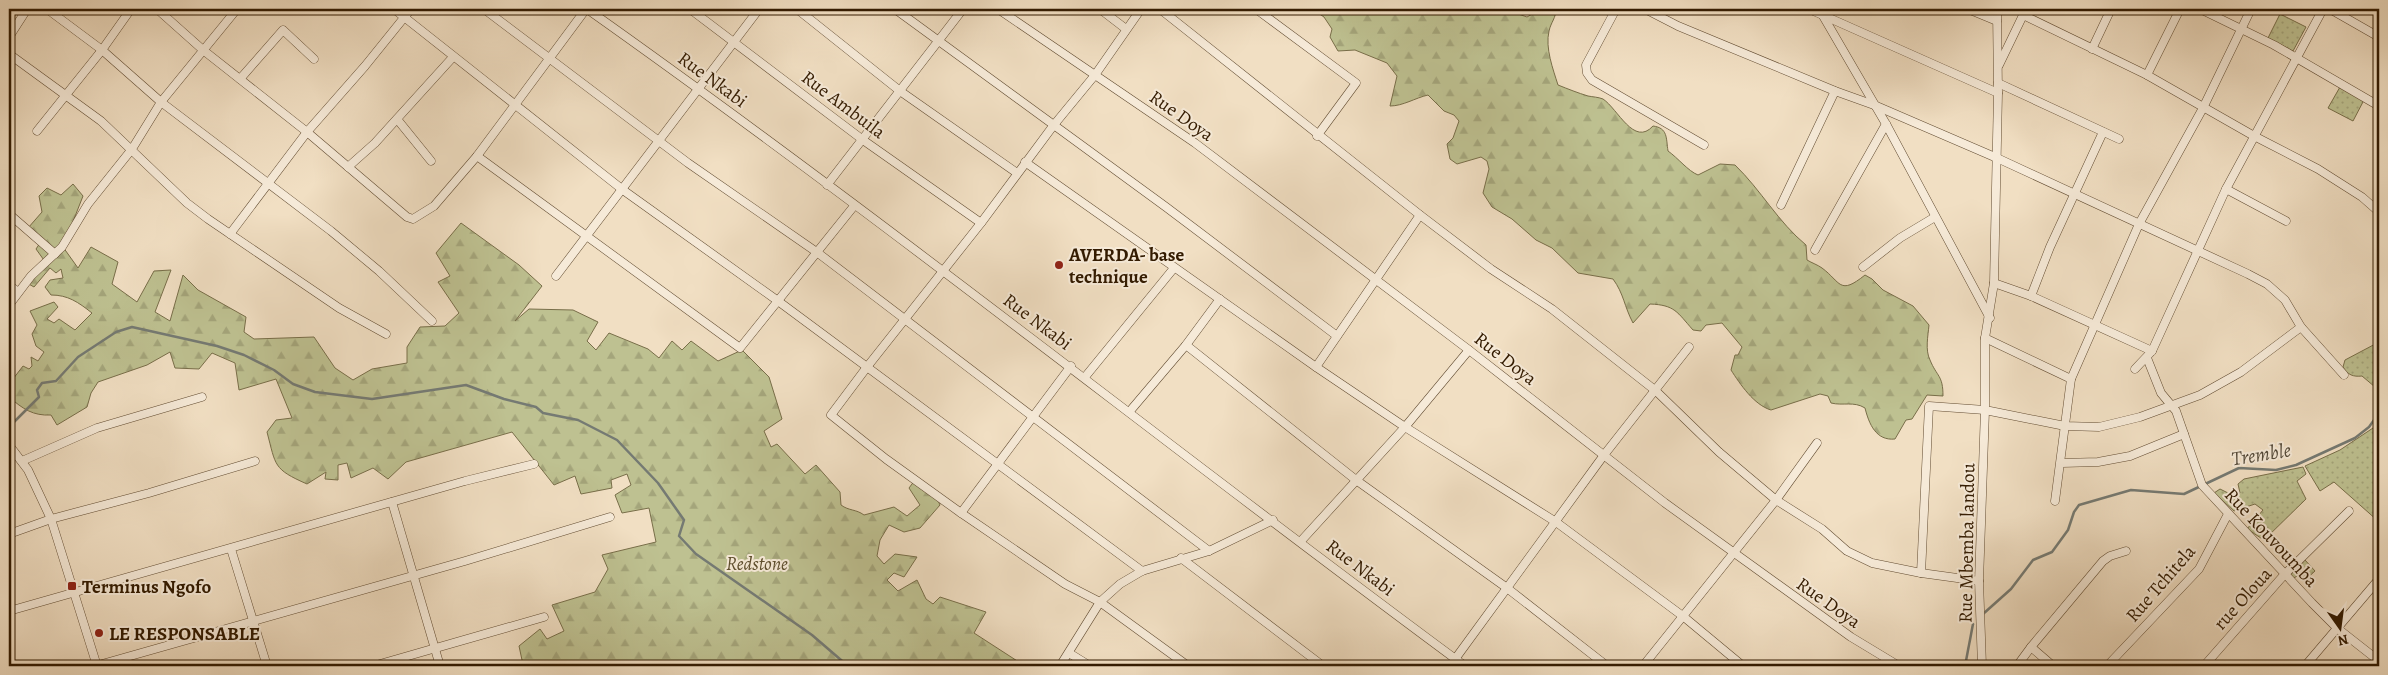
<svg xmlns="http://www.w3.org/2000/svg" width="2388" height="675" viewBox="0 0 2388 675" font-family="Alegreya,serif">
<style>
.grass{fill:url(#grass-dots);stroke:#786e49}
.forest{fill:url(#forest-firs);stroke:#786e49}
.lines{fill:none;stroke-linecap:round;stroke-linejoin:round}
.stream{stroke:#757a73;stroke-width:2.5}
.street-casing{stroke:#624c32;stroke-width:9}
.street{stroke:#f6ead8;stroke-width:8}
.poi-dot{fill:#8f2418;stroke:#f6ead8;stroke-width:2}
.labels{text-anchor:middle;stroke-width:4;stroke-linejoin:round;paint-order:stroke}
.street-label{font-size:19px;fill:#331b01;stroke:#f6ead8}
.poi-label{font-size:19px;font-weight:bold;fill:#331b01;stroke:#f6ead8;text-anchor:start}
.park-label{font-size:19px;font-style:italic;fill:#5d4d2c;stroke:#f6ead8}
.water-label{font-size:20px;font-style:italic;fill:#544a3a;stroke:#f6ead8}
</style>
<defs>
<pattern id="grass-dots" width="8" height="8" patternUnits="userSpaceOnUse" patternTransform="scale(1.25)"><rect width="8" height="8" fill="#bec191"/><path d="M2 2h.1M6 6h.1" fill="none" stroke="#a4a57b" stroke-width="1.8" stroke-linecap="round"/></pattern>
<pattern id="forest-firs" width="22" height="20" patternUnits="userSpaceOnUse" patternTransform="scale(1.25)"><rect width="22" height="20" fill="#bec191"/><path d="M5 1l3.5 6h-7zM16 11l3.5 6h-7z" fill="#a4a57b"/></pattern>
</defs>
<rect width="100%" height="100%" fill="#f1dfc3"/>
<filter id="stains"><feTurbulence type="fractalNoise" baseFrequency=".004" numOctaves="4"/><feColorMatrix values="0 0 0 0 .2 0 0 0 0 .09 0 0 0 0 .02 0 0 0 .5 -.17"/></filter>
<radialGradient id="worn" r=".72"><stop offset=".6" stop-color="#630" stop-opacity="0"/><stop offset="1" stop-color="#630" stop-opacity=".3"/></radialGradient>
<g class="grass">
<path d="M2280 14 2306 27 2293 51 2268 38Z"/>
<path d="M2340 87 2364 100 2353 121 2328 108Z"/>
<path d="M2379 342V387H2375L2362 376C2353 377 2348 375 2343 367L2345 360Z"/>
<path d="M2379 424V519L2378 521 2334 482 2320 491 2305 466 2340 450Z"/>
<path d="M2303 467 2306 474 2297 481 2306 499 2264 540 2247 529 2263 510 2255 504 2234 511 2214 493 2220 489 2234 496 2240 493 2238 484 2244 479Z"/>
<path d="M2305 560 2315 571 2304 581 2297 576 2294 578 2289 574Z"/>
</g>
<g class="forest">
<path d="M1312 9H1444V13C1453 14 1459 10 1468 9 1489 6 1508 10 1527 17L1541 9H1556C1556 18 1551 22 1549 31 1545 48 1553 69 1558 85 1568 89 1578 93 1588 96 1593 97 1598 97 1603 99 1618 109 1634 147 1653 126 1668 128 1666 138 1668 151 1678 158 1688 171 1698 175L1720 164 1735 165C1761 190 1778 222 1806 245L1807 260C1812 263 1818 265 1822 268 1841 282 1839 296 1865 275L1872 279 1883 290 1913 306 1929 325C1928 336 1925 350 1930 360 1937 377 1943 375 1943 396L1927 395 1912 419 1906 420 1895 439C1876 441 1869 424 1865 408 1854 401 1843 406 1831 403L1828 396 1820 394 1771 410C1754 405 1740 384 1731 370L1735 355H1738L1742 347 1722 323 1706 325 1701 331 1693 330C1677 312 1675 305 1650 304L1633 323C1624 306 1624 294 1613 279L1578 273 1552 248 1536 240 1512 219 1492 207 1483 193 1489 169 1487 161 1481 157 1457 164 1450 159 1447 144 1453 138 1459 121 1454 115 1444 111 1428 95C1415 98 1403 106 1390 106L1397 76 1387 63 1355 50 1338 51 1330 37 1332 29 1324 17Z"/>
<path d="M73 184 83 196 63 247 78 268 91 247 118 262 112 284 137 302 154 271 171 270 155 312 170 321 183 275 198 290 246 317 244 332 254 339 314 337 335 368 353 380 372 369 407 363V347L420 327 445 326 459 313 438 282 450 276 436 253 461 223 519 265 542 286 515 321 529 309 573 310 598 322 587 341 596 350 609 333 648 349 659 358 672 341 682 350 691 341 718 361 742 350 769 377 782 419 764 431 771 447 777 444 805 474 816 465 840 492 841 505C849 511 856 509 864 515L894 507 907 516 920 505 909 488 915 480 936 496 940 505 920 528 904 532 889 525 880 540 877 556 884 564 895 554 917 557 904 577 894 573 887 580 898 591 917 580 926 599 933 604 940 597 986 612 974 633 1025 666H531L522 660 519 646 540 629 547 639 564 631 552 605 595 592 608 569 602 555 656 542 649 508 622 513 615 495 631 485 627 474 611 480 612 488 581 494 575 476 554 485 512 432 406 462 388 479 373 468 351 478 347 463 338 465V480L325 479 326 472 307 484C273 469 276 466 267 432L276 420 292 418 276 379 239 390 235 363 212 353 199 369 175 368 170 352 147 365 98 382 91 393 87 407 57 425 51 415C33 416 23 409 9 397L13 379 23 366 29 369 32 366 31 357 38 361 44 352 36 346 32 334 37 325 30 311 54 302 58 307 47 319 54 323 59 319 75 330 92 313C78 302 68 295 51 295L45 287 50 280 63 278 61 269 56 273 50 268 34 287 27 283 46 263 36 249 40 243 28 228 42 212 39 196 47 188 61 195Z"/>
</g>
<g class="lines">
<g class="stream">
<path d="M9 427 39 397 37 390 42 383 56 381 78 357 116 332 132 327 217 346 244 355 274 370 293 384 315 392 372 399 466 385 504 399 536 407 543 413 578 420 617 440 658 483 684 520 679 536 696 554 812 635 848 666"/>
<path d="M1983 614 2011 589 2033 560 2052 552 2068 530 2074 512 2079 505 2131 490 2184 494 2239 468 2276 470 2296 465 2355 438 2369 427 2379 413"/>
<path d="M1965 666 1973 624"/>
</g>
<defs>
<g id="street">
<path d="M47 9 102 50 161 102 331 231 379 271 432 321"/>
<path d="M157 9 203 50 307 132 407 217 413 219 434 206 477 156 586 9"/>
<path d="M394 9 623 190 778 301 1142 571"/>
<path d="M484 9 688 163 818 253 1209 551"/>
<path d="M587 9C885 220 1171 449 1465 666"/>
<path d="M690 9 863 140 981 223"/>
<path d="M797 9 900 91 1017 173"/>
<path d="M895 9 1166 207 1337 336"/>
<path d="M998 9 1195 143 1469 350 1665 503 1851 637 1899 666"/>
<path d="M1100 9 1126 29"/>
<path d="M1141 9 1095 75 1053 126 981 223 867 367 831 415 886 459 961 513 1065 584 1100 602 1188 666"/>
<path d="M1160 9 1420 215 1491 269 1552 309 1656 391 1719 452 1776 500 1822 529 1847 551 1872 563 1921 573 1979 581"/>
<path d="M1256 9 1356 83 1317 136"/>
<path d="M1616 9 1586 65 1587 73 1592 80 1704 145"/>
<path d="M1645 9 1678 26 1835 91 1874 105 1997 158 2248 274 2267 284 2285 300 2301 327 2344 375"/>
<path d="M1809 9 1998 93"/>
<path d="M1819 9 1886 124 1990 318"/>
<path d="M1968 9 1997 21"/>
<path d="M2200 9 2274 45 2379 106"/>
<path d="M2330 9 2379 37"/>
<path d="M2023 15 2147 75 2254 136 2318 169 2362 197 2379 212"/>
<path d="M9 37 27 9"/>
<path d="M2092 49 2111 9"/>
<path d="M9 54 101 121 187 203 208 219 339 308 386 334"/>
<path d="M1999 65 2026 9"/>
<path d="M2147 75 2180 9"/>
<path d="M240 79 283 30 314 59"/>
<path d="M1998 83 2119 139"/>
<path d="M397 119 431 161"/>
<path d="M37 131 102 50 131 9"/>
<path d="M477 156 740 348 854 206"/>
<path d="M1025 162 1316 367 1405 427 1556 522 1684 617 1743 666"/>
<path d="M348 167 375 143 453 57"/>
<path d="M827 185 963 9"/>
<path d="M2226 189 2286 221"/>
<path d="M1781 205 1835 91"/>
<path d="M9 214 55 254"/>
<path d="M230 234 307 132 365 66 411 9"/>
<path d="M1815 250 1886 124"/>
<path d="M1863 267 1900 238 1935 217"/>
<path d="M556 276 759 9"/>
<path d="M1994 283 2031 296 2152 351"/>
<path d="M9 285 18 292"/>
<path d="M2031 296 2050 247 2103 132"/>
<path d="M9 305 31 276 62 247 88 204 132 149 161 102 237 9"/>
<path d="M1985 338 2071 379"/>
<path d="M1186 345 1356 480 1507 588 1607 666"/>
<path d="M2147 358 2161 393 2176 411 2202 485 2312 603 2337 628 2379 661"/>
<path d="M1316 367 1420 215"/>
<path d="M2135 369 2152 351 2226 189 2323 9"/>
<path d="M1085 377 1174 268"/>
<path d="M1130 411 1186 345 1220 299"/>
<path d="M9 445 28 470 51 519 97 666"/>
<path d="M22 461 97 428 202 397"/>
<path d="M2062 463 2098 462 2130 456 2184 434"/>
<path d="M2055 501 2071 379 2139 224 2203 108 2251 9"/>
<path d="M392 502 440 666"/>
<path d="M961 513 1071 366"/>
<path d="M9 534 51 519 149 493 255 461"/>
<path d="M1301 541 1405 427 1469 350"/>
<path d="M231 549 267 666"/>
<path d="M1181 558 1323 666"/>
<path d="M1921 573 1929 406 1985 410 2065 426 2099 427 2140 417 2200 395 2241 372 2301 327"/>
<path d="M9 611 465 481 534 464"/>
<path d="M2031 647 2053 666"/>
<path d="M1069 653 1090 666"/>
<path d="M95 666 465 561 610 517"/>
<path d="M373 666 544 617"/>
<path d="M1060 666 1100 602 1120 584 1142 571 1209 551 1273 520"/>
<path d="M1450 666 1604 455 1689 347"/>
<path d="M1643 666 1776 500 1817 443"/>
<path d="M1982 666 1979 581 1985 410V338L1994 283 1998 93 1997 9"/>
<path d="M2017 666 2031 647 2103 561 2110 556 2126 551"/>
<path d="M2107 666 2199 569 2228 514"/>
<path d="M2204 666 2284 575 2349 511"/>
<path d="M2305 666 2379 579"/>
</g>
</defs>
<use href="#street" class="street-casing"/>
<use href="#street" class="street"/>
</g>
<g class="poi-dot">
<circle cx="1059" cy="265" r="5"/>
<rect x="67" y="581" width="10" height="10" rx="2.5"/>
<circle cx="99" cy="633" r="5"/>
</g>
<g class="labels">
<g class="street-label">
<text transform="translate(713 79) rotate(36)" y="7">Rue Nkabi</text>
<text transform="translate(844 104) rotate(37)" y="7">Rue Ambuila</text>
<text transform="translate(1182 115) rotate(35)" y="7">Rue Doya</text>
<text transform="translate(1038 321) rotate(37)" y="7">Rue Nkabi</text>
<text transform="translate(1506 358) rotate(38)" y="7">Rue Doya</text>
<text transform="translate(2272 537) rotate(47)" y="7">Rue Kouvoumba</text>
<text transform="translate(1966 543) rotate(-89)" y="7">Rue Mbemba landou</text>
<text transform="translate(1361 567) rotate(37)" y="7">Rue Nkabi</text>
<text transform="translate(2160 583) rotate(-49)" y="7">Rue Tchitela</text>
<text transform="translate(2242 598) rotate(-48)" y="7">rue Oloua</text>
<text transform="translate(1829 602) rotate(35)" y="7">Rue Doya</text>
</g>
<g class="poi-label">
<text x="1069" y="261">AVERDA- base<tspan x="1069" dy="22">technique</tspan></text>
<text x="82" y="593">Terminus Ngofo</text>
<text x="109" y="640">LE RESPONSABLE</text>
</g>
<g class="park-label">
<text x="757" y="570">Redstone</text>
</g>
<g class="water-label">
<text transform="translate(2261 454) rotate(-9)" y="7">Tremble</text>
</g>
</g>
<rect width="2388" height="675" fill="none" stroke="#f1dfc3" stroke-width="30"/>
<rect x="10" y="10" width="2368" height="655" fill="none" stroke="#331b01" stroke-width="2.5"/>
<rect x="15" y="15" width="2358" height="645" fill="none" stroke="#331b01"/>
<g transform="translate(2340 628) rotate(166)" stroke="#f6ead8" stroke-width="4" paint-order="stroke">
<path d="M0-4L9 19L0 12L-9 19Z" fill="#331b01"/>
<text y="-8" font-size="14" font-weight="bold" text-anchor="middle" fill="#331b01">N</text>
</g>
<rect width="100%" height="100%" filter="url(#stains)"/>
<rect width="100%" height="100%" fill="url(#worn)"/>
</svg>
